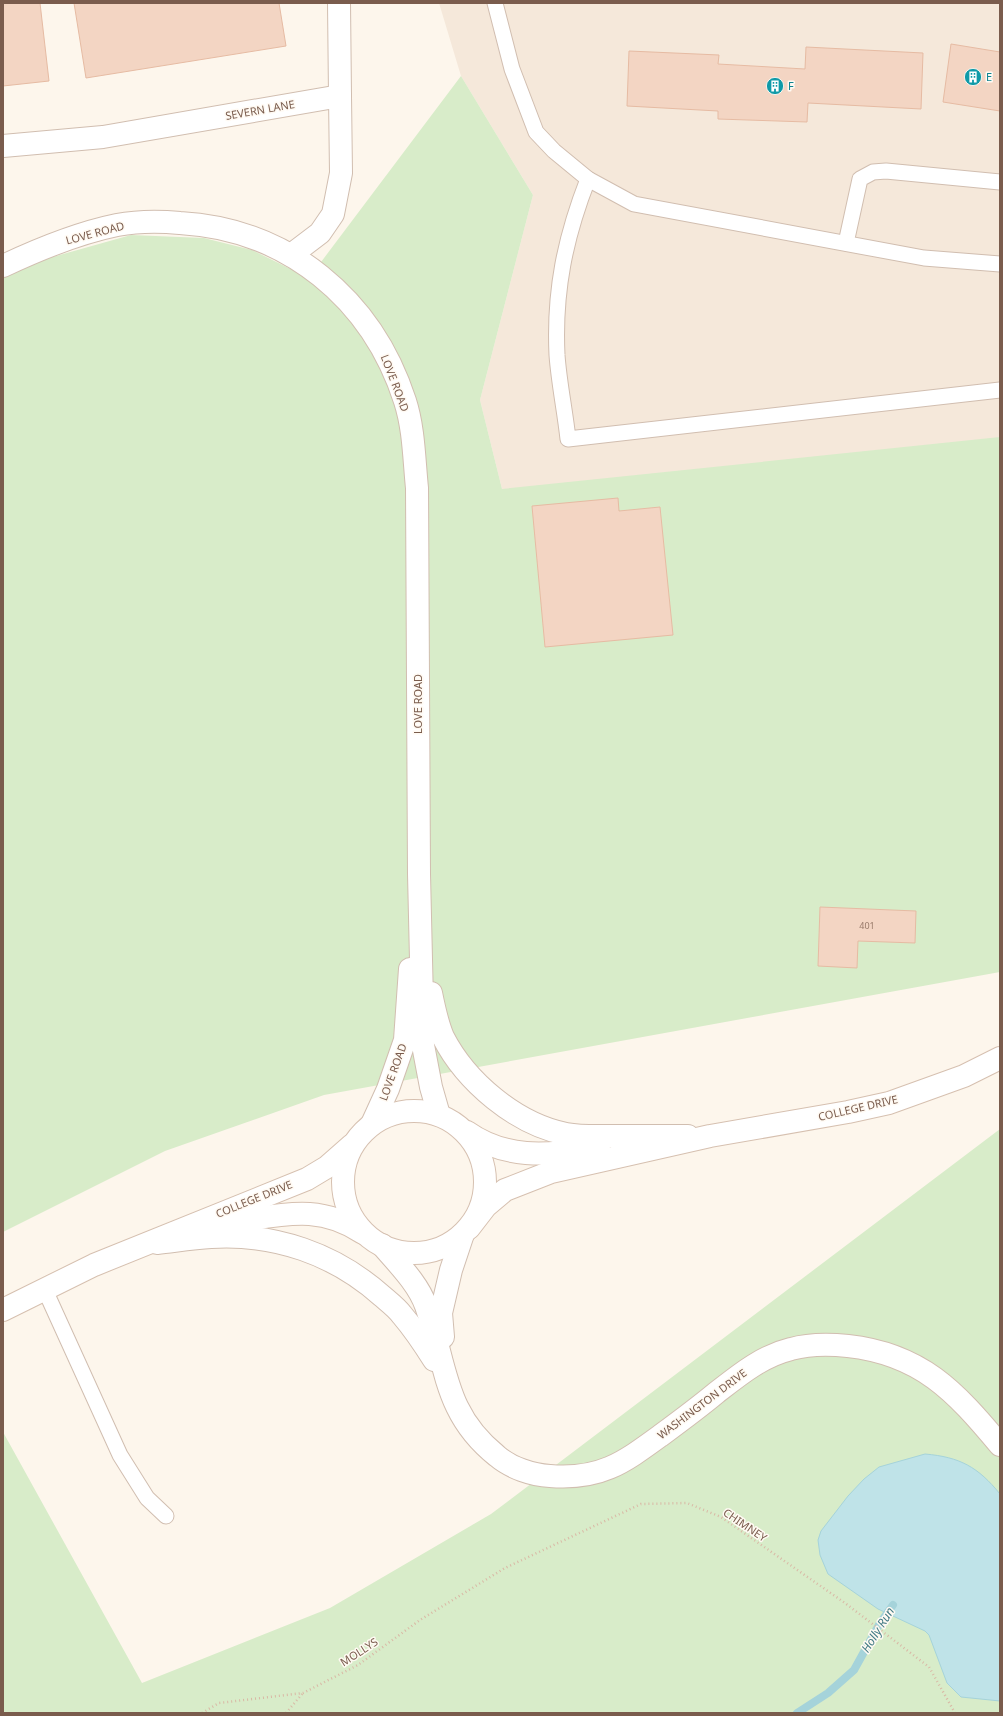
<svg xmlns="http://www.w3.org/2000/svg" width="1003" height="1716" viewBox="0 0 1003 1716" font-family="'Noto Sans',sans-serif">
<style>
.residential{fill:#f5e8da}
.green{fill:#d8ecc9}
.water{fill:#bfe3e8;stroke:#a5d3da}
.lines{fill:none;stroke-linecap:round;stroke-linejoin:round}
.stream{stroke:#a5d3da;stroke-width:8}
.building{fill:#f3d5c3;stroke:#e6bba3}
.service-casing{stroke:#d1beb0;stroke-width:17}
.minor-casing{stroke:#d1beb0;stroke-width:24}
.tertiary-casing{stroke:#d1beb0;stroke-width:24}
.secondary-casing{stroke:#d6c0b0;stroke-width:24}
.path{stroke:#d9b8a5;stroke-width:2.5;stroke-dasharray:1 3;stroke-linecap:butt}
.service{stroke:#fff;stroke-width:15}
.minor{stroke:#fff;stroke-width:22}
.tertiary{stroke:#fff;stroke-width:22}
.secondary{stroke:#fff;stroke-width:22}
.labels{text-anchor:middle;stroke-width:3;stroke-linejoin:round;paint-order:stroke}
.number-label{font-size:9px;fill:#987a6a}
.culture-label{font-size:11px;fill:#0d838f;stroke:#fffaf3;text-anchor:start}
.street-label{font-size:11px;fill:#7a5c4d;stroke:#fffaf3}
.water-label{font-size:12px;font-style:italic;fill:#437c86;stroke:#fffaf3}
</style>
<rect width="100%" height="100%" fill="#fdf6ec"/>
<path class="residential" d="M439 3H1000V833L502 489 480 400 533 195 461 76Z"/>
<g class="green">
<path d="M461 76 533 195 480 400 502 489 1000 437V972L324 1095 165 1151 3 1232V277L49 258 131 235 204 238 252 250 309 278Z"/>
<path d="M1000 1129V1713H3V1432L142 1683 330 1608 491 1514Z"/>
</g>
<path class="water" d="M925 1454C960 1457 978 1467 1000 1494V1701L961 1697 947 1683 929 1635 925 1631 878 1609 828 1574 820 1555 818 1540 821 1531 848 1496 864 1479 879 1467Z"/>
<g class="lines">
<path class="stream" d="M797 1713 828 1693 854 1670 880 1623 893 1605"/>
</g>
<g class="building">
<path d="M3 3H40L49 81 3 86Z"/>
<path d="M74 3H279L286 46 86 78Z"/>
<path d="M951 44 1000 52V111L943 102Z"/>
<path d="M806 47 923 53 921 109 808 103 807 122 718 119V111L627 106 629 51 719 55 718 64 805 69Z"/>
<path d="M618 498 619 511 660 507 673 635 545 647 532 506Z"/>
<path d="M820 907 916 911 915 943 858 941 857 968 818 966Z"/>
</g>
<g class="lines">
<defs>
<g id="service">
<path d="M495 3 512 69 536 132 554 151 588 179 634 204 924 258 1000 264"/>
<path d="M588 179C565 238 554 291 557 355 559 383 565 411 568 439L1000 390"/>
<path d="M846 243 860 179 873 172 886 171 1000 182"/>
<path d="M45 1290 120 1455 147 1498 166 1516"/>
</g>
<g id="minor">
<path d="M339 3 340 96"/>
<path d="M3 146 103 137 340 96 341 173 333 214 320 233 291 255"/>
<path d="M157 1243C175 1241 193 1238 211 1237 275 1233 335 1254 382 1296 389 1302 397 1308 402 1315 414 1329 424 1344 434 1360"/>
<path d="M382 1245C397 1263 418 1283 426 1306 447 1365 443 1413 497 1456 511 1468 532 1475 550 1476 600 1480 623 1463 660 1436 679 1422 698 1408 716 1393 739 1375 762 1356 791 1349 809 1344 829 1344 848 1346 921 1354 955 1391 1000 1445"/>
<path d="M443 1337 441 1313 451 1270 463 1234"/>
</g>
<g id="tertiary">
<path d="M3 266C39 249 78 233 117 225 138 221 159 221 180 223 288 229 372 299 405 401 414 429 414 459 417 488L419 874 423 1045 431 1087 439 1115"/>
<path d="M431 993C434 1008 437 1023 443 1037 466 1082 516 1124 566 1134 582 1137 599 1136 615 1136 640 1136 664 1136 688 1136"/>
<path d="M372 1124 388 1089 405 1040 410 969"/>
</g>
<g id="secondary">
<circle cx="414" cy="1182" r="71"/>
<path d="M467 1132C508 1161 551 1154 599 1149"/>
<path d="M210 1227C224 1223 239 1222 253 1219 294 1212 326 1208 363 1233"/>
<path d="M469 1228 486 1206 505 1190 551 1172 710 1136 848 1112 889 1103 964 1076 1000 1058"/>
<path d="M3 1310 94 1265 307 1179 327 1167 352 1145"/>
</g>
</defs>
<use href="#service" class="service-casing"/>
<use href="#minor" class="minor-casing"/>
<use href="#tertiary" class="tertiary-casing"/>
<use href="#secondary" class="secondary-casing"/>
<g class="path">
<path d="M202 1713 219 1703 303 1693 358 1665 420 1620 505 1568 641 1504 687 1503 721 1517 845 1603 929 1667 955 1713"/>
<path d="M286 1713 303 1693"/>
</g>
<use href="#service" class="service"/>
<use href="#minor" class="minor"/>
<use href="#tertiary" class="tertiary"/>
<use href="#secondary" class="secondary"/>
</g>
<defs>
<symbol id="building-disc" viewBox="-11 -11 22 22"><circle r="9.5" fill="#0f9aa8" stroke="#fffaf3"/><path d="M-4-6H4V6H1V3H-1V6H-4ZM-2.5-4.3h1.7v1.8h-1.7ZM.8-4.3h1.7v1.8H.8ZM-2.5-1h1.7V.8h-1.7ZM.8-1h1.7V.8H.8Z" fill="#fff"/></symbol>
</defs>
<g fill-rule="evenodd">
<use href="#building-disc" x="963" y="67" width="20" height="20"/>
<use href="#building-disc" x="765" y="76" width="20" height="20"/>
</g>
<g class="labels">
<g class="number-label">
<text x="867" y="929">401</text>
</g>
<g class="culture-label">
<text x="986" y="81">E</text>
<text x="788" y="90">F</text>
</g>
<g class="street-label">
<text transform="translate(260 110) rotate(-10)" y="4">SEVERN LANE</text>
<text transform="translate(95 233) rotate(-15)" y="4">LOVE ROAD</text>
<text transform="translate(395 383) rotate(69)" y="4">LOVE ROAD</text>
<text transform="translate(418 704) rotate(-90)" y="4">LOVE ROAD</text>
<text transform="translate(393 1072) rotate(-70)" y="4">LOVE ROAD</text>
<text transform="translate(858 1108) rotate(-13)" y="4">COLLEGE DRIVE</text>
<text transform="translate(254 1199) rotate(-22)" y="4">COLLEGE DRIVE</text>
<text transform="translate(702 1404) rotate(-37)" y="4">WASHINGTON DRIVE</text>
<text transform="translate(745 1525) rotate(34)" y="4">CHIMNEY</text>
<text transform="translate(359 1652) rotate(-33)" y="4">MOLLYS</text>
</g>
<g class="water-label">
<text transform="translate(878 1630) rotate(-58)" y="4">Holly Run</text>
</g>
</g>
<rect width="1003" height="1716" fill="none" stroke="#7a5c4d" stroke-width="8"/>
</svg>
